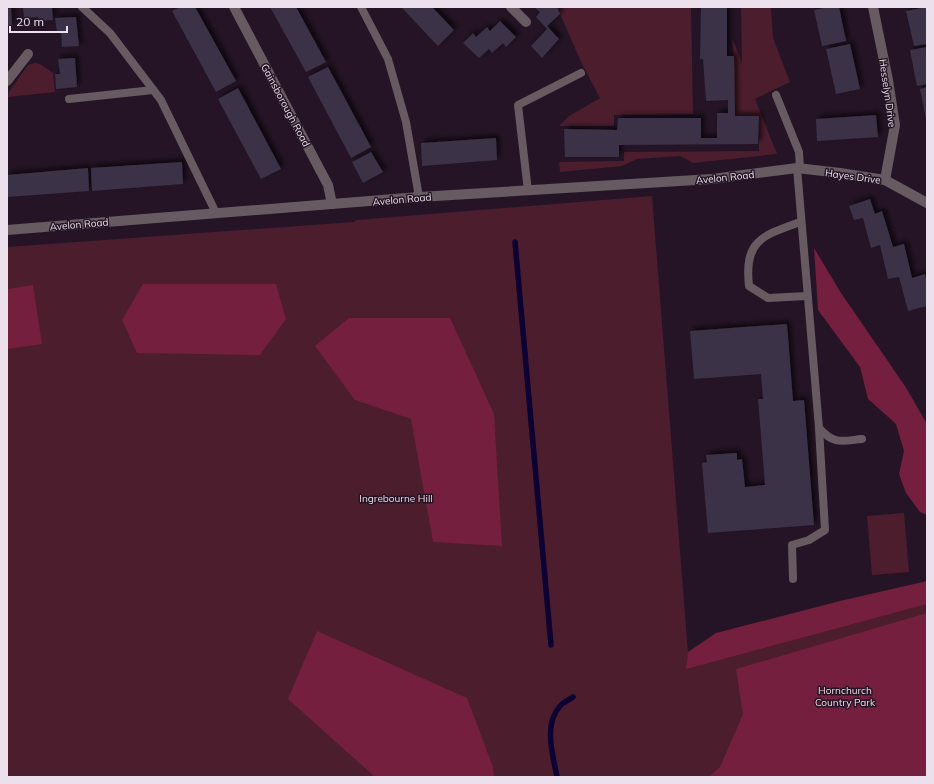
<svg xmlns="http://www.w3.org/2000/svg" width="934" height="784" viewBox="0 0 934 784" font-family="Mulish,sans-serif">
<style>
.green{fill:#4c1d2c}
.forest{fill:#731f3d}
.lines{fill:none;stroke-linecap:round;stroke-linejoin:round}
.stream{stroke:#0d0032;stroke-width:5.5}
.building{fill:#3b3147;filter:url(#shadow)}
.lane{stroke:#675b61;stroke-width:8}
.street{stroke:#675b61;stroke-width:10}
.labels{text-anchor:middle;stroke-width:3;stroke-linejoin:round;paint-order:stroke}
.street-label{font-size:10px;fill:#ebe0eb;stroke:#241425}
.park-label{font-size:10px;fill:#f5dbe1;stroke:#241425}
</style>
<defs>
<filter id="shadow"><feDropShadow dx="3.5" dy="-3.5" stdDeviation="2" flood-color="#0009"/></filter>
</defs>
<rect width="100%" height="100%" fill="#241425"/>
<g class="green">
<path d="M557 7H691L693 114 614 115V126H559L569 116 600 98 582 64Z"/>
<path d="M741 7H771L773 38 790 82 755 99 777 154 693 163 680 156 637 159 622 166 560 172 559 162 624 161V152L759 151V116H735L733 40 742 63Z"/>
<path d="M35 63 40 64 53 73 55 92 8 97 9 92 28 65Z"/>
<path d="M652 196 688 652 927 591V777H7V247L354 222 357 220Z"/>
<path d="M904 513 909 572 872 575 867 516Z"/>
</g>
<g class="forest">
<path d="M814 248 841 293 905 386 927 424V515L920 512 906 493 899 474 904 451 896 424 868 399 860 367 818 310Z"/>
<path d="M143 284H276L286 319 260 355 137 353 122 320Z"/>
<path d="M33 285 42 344 7 349V289Z"/>
<path d="M349 318H450L494 414 502 546 433 542 411 419 355 400 315 346Z"/>
<path d="M927 581V604L686 669 688 652 716 633 840 601Z"/>
<path d="M927 613V777H709L720 767 743 714 736 669Z"/>
<path d="M317 631 467 698 493 767 494 777H375L288 699Z"/>
</g>
<g class="lines">
<g class="stream">
<path d="M515 242 551 645"/>
<path d="M557 777C553 755 543 725 560 706 563 702 569 700 573 697"/>
</g>
</g>
<g class="building">
<path d="M23 7H52L53 20 39 21 38 17 24 18Z"/>
<path d="M180 7H195L236 81 216 92 172 11Z"/>
<path d="M270 7H296L326 62 306 72Z"/>
<path d="M401 7H432L454 30 438 46Z"/>
<path d="M534 7H557L560 14 547 26 559 39 542 58 531 46 547 29 536 17 540 12Z"/>
<path d="M701 7H727V56H734L735 116H759L758 144 619 145V157H565L564 129 617 130 618 118H701V138H717V113H728V100L706 101 703 59H700Z"/>
<path d="M829 7H839L846 41 822 46 814 10Z"/>
<path d="M927 7V44L914 46 906 11Z"/>
<path d="M11 8 12 25 7 26V9Z"/>
<path d="M76 17 79 46 62 47 61 32H57L55 18Z"/>
<path d="M500 21 516 37 506 47 503 43 492 53 489 49 479 58 463 43 473 33 476 37 487 27 490 31Z"/>
<path d="M850 44 860 89 836 94 826 49Z"/>
<path d="M927 47V84L917 86 910 50Z"/>
<path d="M75 58 77 87 56 89 55 74H60L58 59Z"/>
<path d="M328 67 371 147 351 158 308 77Z"/>
<path d="M927 87V119H926L920 89Z"/>
<path d="M238 88 281 169 261 179 218 99Z"/>
<path d="M876 115 878 137 817 141 816 119Z"/>
<path d="M496 138 497 160 422 166 421 143Z"/>
<path d="M371 152 383 172 363 183 352 162Z"/>
<path d="M182 162 183 184 92 191 91 168Z"/>
<path d="M88 168 89 191 7 197V175Z"/>
<path d="M870 199 875 214 882 211 893 247 904 244 912 278 925 274 927 283V306L908 311 899 277 888 279 880 245 871 248 863 218 854 220 849 206Z"/>
<path d="M787 324 793 401 804 400 814 525 708 533 702 463 707 462 706 455 737 453V460L742 459 745 487 765 485 758 399H763L761 374 694 379 690 331Z"/>
</g>
<g class="lines">
<g class="lane">
<path d="M82 7 110 33 161 100 216 213"/>
<path d="M361 7 388 59 406 122 419 197"/>
<path d="M776 95 799 152 800 169"/>
<path d="M69 99 153 90"/>
<path d="M797 168 819 428C834 445 842 441 862 439"/>
<path d="M528 191 518 105 581 73"/>
<path d="M800 222C761 236 744 241 749 286L768 298 807 296"/>
<path d="M793 579 792 545 809 540 825 530 819 428"/>
</g>
<g class="street">
<path d="M234 7 328 185 332 204"/>
<path d="M511 7 526 22"/>
<path d="M873 7 888 80 895 125 885 180"/>
<path d="M7 81 28 54"/>
<path d="M7 230 419 197 712 179 797 168 840 173 885 180 927 203"/>
</g>
</g>
<g class="labels">
<g class="street-label">
<text transform="translate(888 93) rotate(82)" y="4">Hesselyn Drive</text>
<text transform="translate(286 105) rotate(62)" y="4">Gainsborough Road</text>
<text transform="translate(853 176) rotate(8)" y="4">Hayes Drive</text>
<text transform="translate(725 177) rotate(-6)" y="4">Avelon Road</text>
<text transform="translate(402 199) rotate(-5)" y="4">Avelon Road</text>
<text transform="translate(79 224) rotate(-5)" y="4">Avelon Road</text>
</g>
<g class="park-label">
<text x="396" y="502">Ingrebourne Hill</text>
<text x="845" y="694">Hornchurch<tspan x="845" dy="12">Country Park</tspan></text>
</g>
</g>
<rect width="934" height="784" fill="none" stroke="#ebe0eb" stroke-width="16"/>
<path d="M10 26v6h57v-6" fill="none" stroke="#ebe0eb" stroke-width="2"/>
<text x="16" y="26" font-size="12" fill="#ebe0eb" stroke="#241425" stroke-width="3" paint-order="stroke">20 m</text>
</svg>
